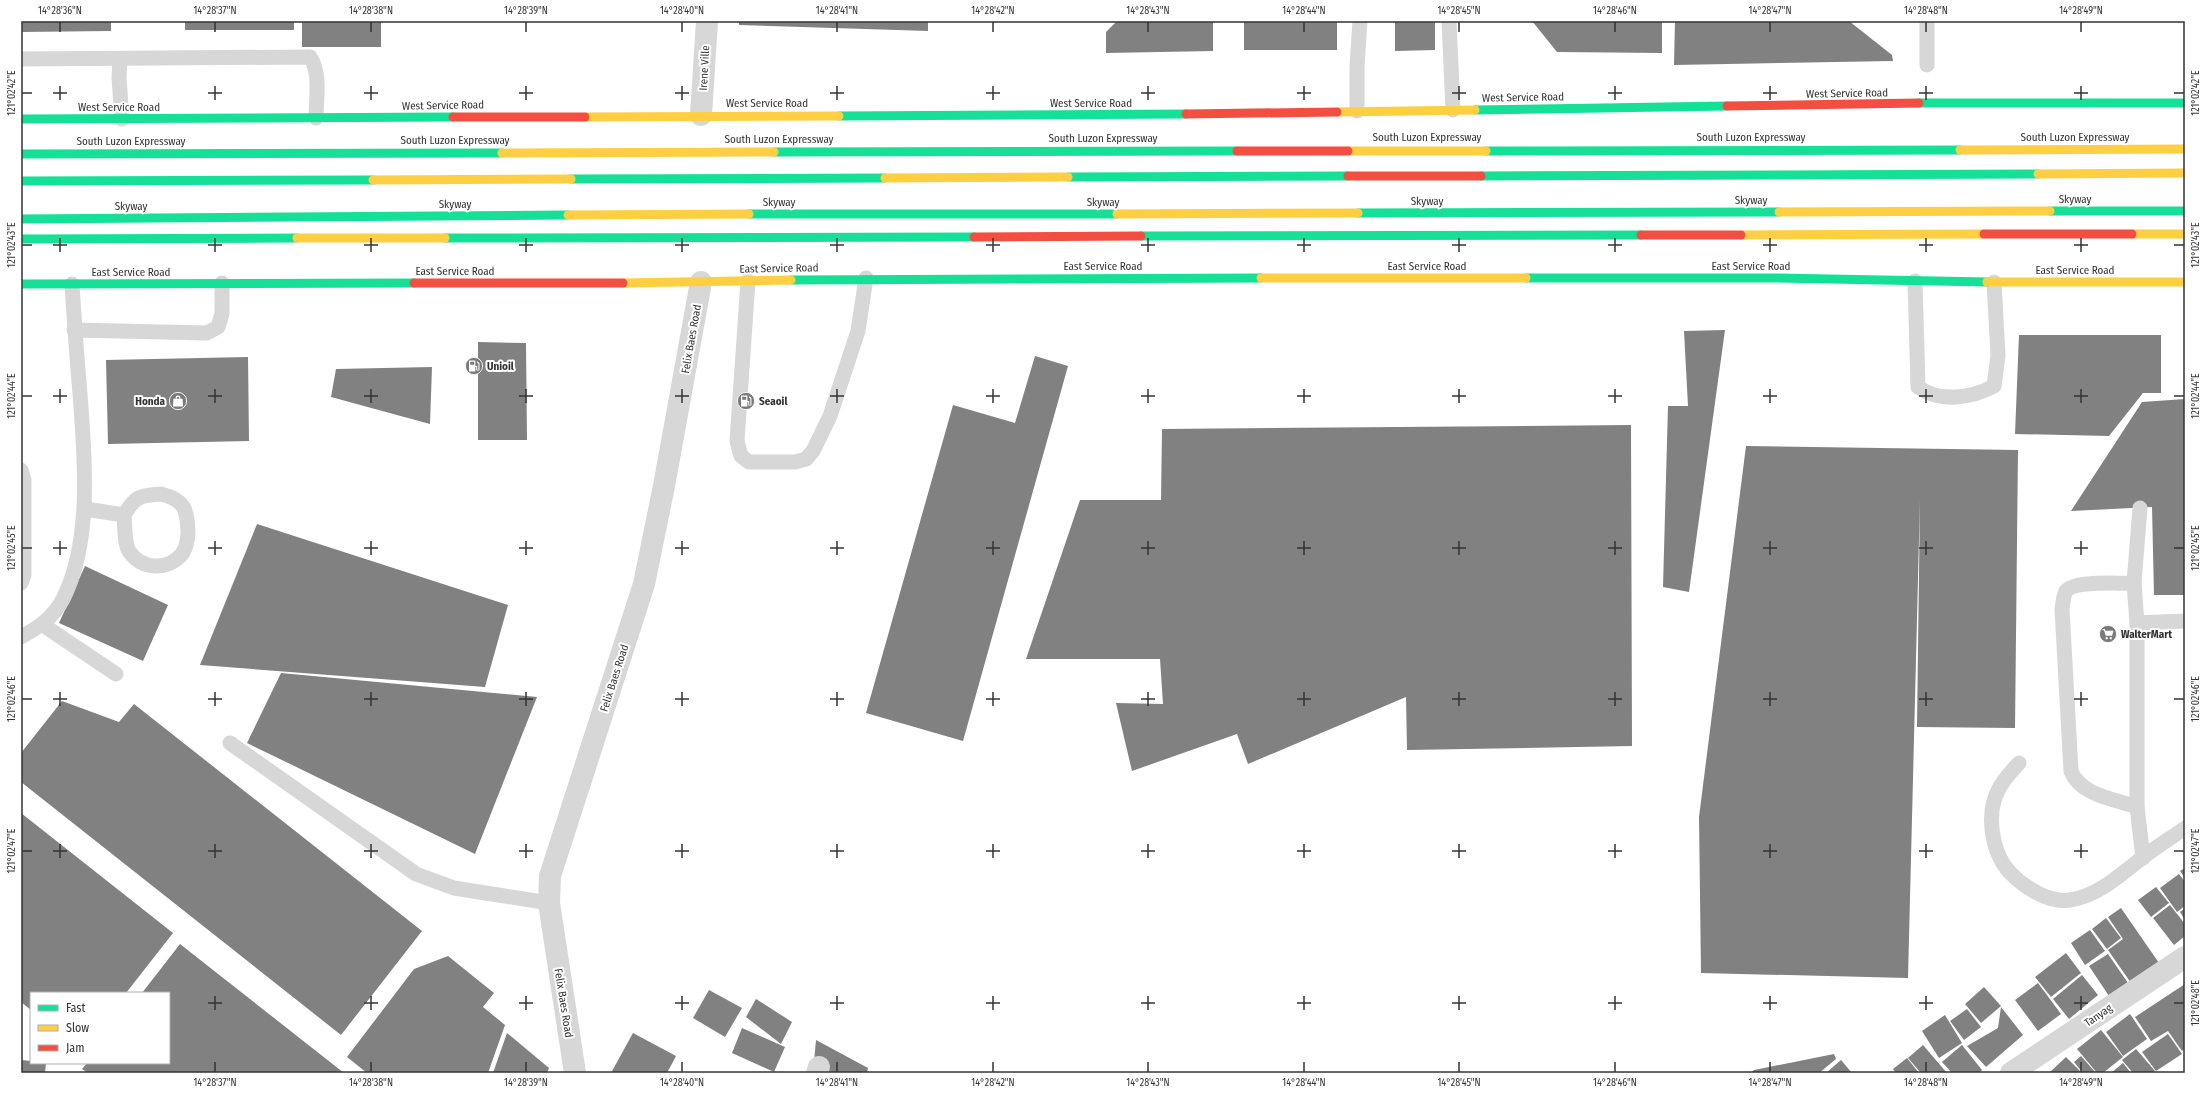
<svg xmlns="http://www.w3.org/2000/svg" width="2206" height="1094" viewBox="0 0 2206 1094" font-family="'Fira Sans Condensed',sans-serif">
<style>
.building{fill:#818181}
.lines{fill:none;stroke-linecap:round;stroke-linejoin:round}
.lane{stroke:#d7d7d7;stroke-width:15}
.street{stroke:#d7d7d7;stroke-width:22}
.fast{stroke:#16e098;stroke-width:9}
.slow{stroke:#ffcf43;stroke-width:9}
.jam{stroke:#f24e42;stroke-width:9}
.ticks{fill:none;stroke:#333;stroke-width:1.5}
.labels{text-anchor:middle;stroke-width:4;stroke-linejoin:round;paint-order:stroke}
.street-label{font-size:11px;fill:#333;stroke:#fff}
.poi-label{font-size:11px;font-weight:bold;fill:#333;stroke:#fff;text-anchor:start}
.neatline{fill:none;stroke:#333;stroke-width:1.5}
.ticks-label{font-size:10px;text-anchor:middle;fill:#333}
</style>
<rect width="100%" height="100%" fill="#fff"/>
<g class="building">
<path d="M21 21H111V31L21 32Z"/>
<rect x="185" y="21" width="109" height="9"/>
<rect x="302" y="21" width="79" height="26"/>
<path d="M739 21H928V31L739 25Z"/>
<path d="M1117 21H1213V51L1106 53V32Z"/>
<rect x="1244" y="21" width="93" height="29"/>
<path d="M1395 21H1435V50L1395 51Z"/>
<path d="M1532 21H1662V53L1557 52Z"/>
<path d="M1675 21H1849L1892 55 1893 61 1674 65Z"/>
<path d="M1725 330 1689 592 1663 587 1668 406H1688L1684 331Z"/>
<path d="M2019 335H2161V393H2143L2109 436 2015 434Z"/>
<path d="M478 342 526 343 527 440H478Z"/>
<path d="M1035 356 1068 366 963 741 866 713 953 405 1015 423Z"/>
<path d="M248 357 249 441 108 444 106 360Z"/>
<path d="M432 367 430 424 331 397 336 369Z"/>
<path d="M2185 399V595H2154L2152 507 2071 511 2142 402Z"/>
<path d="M1631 425 1632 746 1407 750 1406 697 1248 764 1237 734 1132 771 1116 703 1163 704 1160 659H1026L1080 500H1161L1162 429Z"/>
<path d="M1746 446 2018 450 2015 728 1917 727 1920 499 1908 978 1701 973 1699 817Z"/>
<path d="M257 524 508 605 485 687 200 665Z"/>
<path d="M85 566 168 605 143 661 59 623Z"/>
<path d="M281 673 537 697 475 854 247 743Z"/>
<path d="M62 701 119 722 134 704 422 931 341 1035 21 782V753Z"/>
<path d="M21 813 173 933 126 993H31V1010L21 1002Z"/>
<path d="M2185 868V878L2180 871Z"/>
<path d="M2179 874 2185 882V906L2177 912 2160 888Z"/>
<path d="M2156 887 2169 903 2151 917 2138 900Z"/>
<path d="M2170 905 2185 924V936L2174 945 2153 918Z"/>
<path d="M2121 908 2159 963 2131 983 2108 950 2123 939 2108 917Z"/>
<path d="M2185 908V920L2180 912Z"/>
<path d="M2106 918 2121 938 2107 949 2092 929Z"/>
<path d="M2090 930 2105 951 2085 965 2071 943Z"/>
<path d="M180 944 344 1073H88L82 1069 87 1063H169V993H142Z"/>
<path d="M2066 953 2081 973 2051 997 2035 977Z"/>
<path d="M2108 954 2128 983 2109 996 2089 966Z"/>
<path d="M448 956 494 993 483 1007 505 1025 488 1073H367L347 1057 414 969Z"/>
<path d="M2082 975 2098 995 2069 1019 2053 999Z"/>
<path d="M2038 983 2061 1014 2038 1031 2015 1000Z"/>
<path d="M2185 984V1048L2182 1051 2168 1031 2151 1041 2135 1017Z"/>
<path d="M1984 987 2001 1006 1981 1023 1965 1004Z"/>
<path d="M709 990 742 1008 725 1037 693 1018Z"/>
<path d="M756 999 792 1022 781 1044 746 1017Z"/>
<path d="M2001 1007 2023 1035 1986 1067 1967 1046 1998 1028Z"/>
<path d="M1967 1009 1981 1027 1964 1040 1950 1021Z"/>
<path d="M2130 1014 2147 1039 2123 1056 2106 1032Z"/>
<path d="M1945 1015 1962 1043 1939 1058 1922 1031Z"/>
<path d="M742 1028 785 1047 774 1072 732 1053Z"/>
<path d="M2101 1030 2123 1057 2103 1073H2097L2077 1049Z"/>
<path d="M507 1033 549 1068 547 1073H493Z"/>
<path d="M633 1033 676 1056 667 1073H611Z"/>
<path d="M2168 1034 2182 1054 2156 1071 2142 1052Z"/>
<path d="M816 1040 868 1068 867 1073H813Z"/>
<path d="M1923 1045 1947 1073H1921L1908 1058Z"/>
<path d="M1962 1045 1982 1070 1979 1073H1952L1942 1062Z"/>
<path d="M2136 1049 2155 1071 2153 1073H2133L2122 1060Z"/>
<path d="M1834 1054 1836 1059 1819 1073H1750L1754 1070Z"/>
<path d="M2081 1056 2096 1073H2083L2074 1062Z"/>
<path d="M2066 1057 2082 1073H2049Z"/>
<path d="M1907 1058 1919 1073H1896L1893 1069Z"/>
<path d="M21 1060 31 1061V1063H46L45 1073H21Z"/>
<path d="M1841 1060 1852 1073H1826Z"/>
<path d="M2123 1063 2131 1073H2111Z"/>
</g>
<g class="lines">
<g class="lane">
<path d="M1449 21 1453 110"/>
<path d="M1927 21V65"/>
<path d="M21 59 310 57C321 73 316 99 316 118"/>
<path d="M120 60 119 78 122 119"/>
<path d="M1357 111V66L1360 21"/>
<path d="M748 281 737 441 741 456 749 462H795L806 459 813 451 830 416 858 331 866 278"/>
<path d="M1915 281 1918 387C1940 403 1972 398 1994 386L1998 355 1994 282"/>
<path d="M74 330 207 333 218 327 222 314V283"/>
<path d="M21 470 24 480V575L21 583"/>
<path d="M161 494C184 500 187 508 188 531 188 538 186 548 182 554 168 571 141 570 129 551 124 543 125 525 124 515 135 497 139 495 161 494Z"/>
<path d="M2140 508 2134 583 2137 623V807L2143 858"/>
<path d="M85 509 124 515"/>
<path d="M2134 583C2119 584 2075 580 2066 591 2063 597 2063 603 2062 609L2071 771C2080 795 2114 799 2137 807"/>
<path d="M2137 623 2185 621"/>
<path d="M43 625 116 674"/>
<path d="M21 637C39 627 53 618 63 599 94 538 84 447 79 381 76 348 74 316 72 284"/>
<path d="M230 743 416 874 454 888 549 903"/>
<path d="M2019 763C2008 775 1998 786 1994 801 1989 818 1992 842 2000 858 2010 879 2045 904 2070 900 2098 896 2120 875 2142 858 2156 847 2171 838 2185 828"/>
</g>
<g class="street">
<path d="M701 115 707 21"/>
<path d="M575 1073 549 903 550 876 644 584 664 486 701 282"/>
<path d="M817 1073 819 1067"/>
<path d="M2011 1073 2185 957"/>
</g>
<g class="fast">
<path d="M1919 103H2185"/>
<path d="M1475 110 1727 106"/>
<path d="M839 116 1186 114"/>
<path d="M21 119 453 117"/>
<path d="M1486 151 1960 150"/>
<path d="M774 152 1237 151"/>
<path d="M21 154 502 153"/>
<path d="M1481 176 2038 174"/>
<path d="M1068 177 1348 176"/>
<path d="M571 179 885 178"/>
<path d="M21 181 373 180"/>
<path d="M2050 211H2185"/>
<path d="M1358 213 1779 212"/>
<path d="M749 214H1117"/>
<path d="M21 219 568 215"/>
<path d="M1141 236 1641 235"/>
<path d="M445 238 974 237"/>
<path d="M21 239 297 238"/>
<path d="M1526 278H1777L1987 282"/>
<path d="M791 280 1261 278"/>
<path d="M21 284 414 283"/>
</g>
<g class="slow">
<path d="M1337 112 1475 110"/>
<path d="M585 117 839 116"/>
<path d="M1960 150 2185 149"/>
<path d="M1348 151H1486"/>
<path d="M502 153 774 152"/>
<path d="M2038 174 2185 173"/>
<path d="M885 178 1068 177"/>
<path d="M373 180 571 179"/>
<path d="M1779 212 2050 211"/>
<path d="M1117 214 1358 213"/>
<path d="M568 215 749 214"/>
<path d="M2132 234H2185"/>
<path d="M1741 235 1984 234"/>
<path d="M297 238H445"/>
<path d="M1261 278H1526"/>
<path d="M1987 282H2185"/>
<path d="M623 283 791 280"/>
</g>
<g class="jam">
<path d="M1727 106 1919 103"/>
<path d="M1186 114 1337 112"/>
<path d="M453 117H585"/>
<path d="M1237 151H1348"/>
<path d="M1348 176H1481"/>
<path d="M1984 234H2132"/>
<path d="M1641 235H1741"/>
<path d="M974 237 1141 236"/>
<path d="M414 283H623"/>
</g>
</g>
<path class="ticks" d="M60 22V32M215 22V32M371 22V32M526 22V32M682 22V32M837 22V32M993 22V32M1148 22V32M1304 22V32M1459 22V32M1615 22V32M1770 22V32M1926 22V32M2081 22V32M60 86V100M215 86V100M371 86V100M526 86V100M682 86V100M837 86V100M993 86V100M1148 86V100M1304 86V100M1459 86V100M1615 86V100M1770 86V100M1926 86V100M2081 86V100M22 93H32M53 93H67M208 93H222M364 93H378M519 93H533M675 93H689M830 93H844M986 93H1000M1141 93H1155M1297 93H1311M1452 93H1466M1608 93H1622M1763 93H1777M1919 93H1933M2074 93H2088M2174 93H2184M60 238V252M215 238V252M371 238V252M526 238V252M682 238V252M837 238V252M993 238V252M1148 238V252M1304 238V252M1459 238V252M1615 238V252M1770 238V252M1926 238V252M2081 238V252M22 245H32M53 245H67M208 245H222M364 245H378M519 245H533M675 245H689M830 245H844M986 245H1000M1141 245H1155M1297 245H1311M1452 245H1466M1608 245H1622M1763 245H1777M1919 245H1933M2074 245H2088M2174 245H2184M60 389V403M215 389V403M371 389V403M526 389V403M682 389V403M837 389V403M993 389V403M1148 389V403M1304 389V403M1459 389V403M1615 389V403M1770 389V403M1926 389V403M2081 389V403M22 396H32M53 396H67M208 396H222M364 396H378M519 396H533M675 396H689M830 396H844M986 396H1000M1141 396H1155M1297 396H1311M1452 396H1466M1608 396H1622M1763 396H1777M1919 396H1933M2074 396H2088M2174 396H2184M60 541V555M215 541V555M371 541V555M526 541V555M682 541V555M837 541V555M993 541V555M1148 541V555M1304 541V555M1459 541V555M1615 541V555M1770 541V555M1926 541V555M2081 541V555M22 548H32M53 548H67M208 548H222M364 548H378M519 548H533M675 548H689M830 548H844M986 548H1000M1141 548H1155M1297 548H1311M1452 548H1466M1608 548H1622M1763 548H1777M1919 548H1933M2074 548H2088M2174 548H2184M60 692V706M215 692V706M371 692V706M526 692V706M682 692V706M837 692V706M993 692V706M1148 692V706M1304 692V706M1459 692V706M1615 692V706M1770 692V706M1926 692V706M2081 692V706M22 699H32M53 699H67M208 699H222M364 699H378M519 699H533M675 699H689M830 699H844M986 699H1000M1141 699H1155M1297 699H1311M1452 699H1466M1608 699H1622M1763 699H1777M1919 699H1933M2074 699H2088M2174 699H2184M60 844V858M215 844V858M371 844V858M526 844V858M682 844V858M837 844V858M993 844V858M1148 844V858M1304 844V858M1459 844V858M1615 844V858M1770 844V858M1926 844V858M2081 844V858M22 851H32M53 851H67M208 851H222M364 851H378M519 851H533M675 851H689M830 851H844M986 851H1000M1141 851H1155M1297 851H1311M1452 851H1466M1608 851H1622M1763 851H1777M1919 851H1933M2074 851H2088M2174 851H2184M215 996V1010M371 996V1010M526 996V1010M682 996V1010M837 996V1010M993 996V1010M1148 996V1010M1304 996V1010M1459 996V1010M1615 996V1010M1770 996V1010M1926 996V1010M2081 996V1010M208 1003H222M364 1003H378M519 1003H533M675 1003H689M830 1003H844M986 1003H1000M1141 1003H1155M1297 1003H1311M1452 1003H1466M1608 1003H1622M1763 1003H1777M1919 1003H1933M2074 1003H2088M2174 1003H2184M215 1062V1072M371 1062V1072M526 1062V1072M682 1062V1072M837 1062V1072M993 1062V1072M1148 1062V1072M1304 1062V1072M1459 1062V1072M1615 1062V1072M1770 1062V1072M1926 1062V1072M2081 1062V1072"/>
<defs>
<symbol id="fuel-disc" viewBox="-11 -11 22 22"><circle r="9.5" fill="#7a7a7a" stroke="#fff"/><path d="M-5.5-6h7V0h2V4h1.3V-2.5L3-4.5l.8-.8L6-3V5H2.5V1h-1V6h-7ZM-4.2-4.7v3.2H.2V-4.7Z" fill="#fff"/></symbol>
<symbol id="shop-disc" viewBox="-11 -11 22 22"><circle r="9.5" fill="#7a7a7a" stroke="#fff"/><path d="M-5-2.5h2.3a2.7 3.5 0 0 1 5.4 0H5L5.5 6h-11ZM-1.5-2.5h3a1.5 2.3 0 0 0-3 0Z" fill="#fff"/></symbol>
<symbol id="supermarket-disc" viewBox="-11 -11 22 22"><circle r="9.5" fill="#7a7a7a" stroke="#fff"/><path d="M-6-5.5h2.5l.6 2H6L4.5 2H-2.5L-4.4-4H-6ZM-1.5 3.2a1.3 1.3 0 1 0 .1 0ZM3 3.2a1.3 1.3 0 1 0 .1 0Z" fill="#fff"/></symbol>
</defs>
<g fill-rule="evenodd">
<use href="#fuel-disc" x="464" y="356" width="20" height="20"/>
<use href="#shop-disc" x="168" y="391" width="20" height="20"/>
<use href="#fuel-disc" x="736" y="391" width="20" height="20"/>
<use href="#supermarket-disc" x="2098" y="624" width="20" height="20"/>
</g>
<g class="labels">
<g class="street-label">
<text transform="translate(704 68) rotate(-87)" y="4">Irene Ville</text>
<text transform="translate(1847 93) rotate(-1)" y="4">West Service Road</text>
<text transform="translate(1523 97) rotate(-1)" y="4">West Service Road</text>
<text x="767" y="107">West Service Road</text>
<text x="1091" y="107">West Service Road</text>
<text transform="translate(443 105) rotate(-1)" y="4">West Service Road</text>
<text x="119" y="111">West Service Road</text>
<text x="1427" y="141">South Luzon Expressway</text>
<text x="1751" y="141">South Luzon Expressway</text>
<text x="2075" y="141">South Luzon Expressway</text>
<text x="1103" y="142">South Luzon Expressway</text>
<text x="779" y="143">South Luzon Expressway</text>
<text x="455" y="144">South Luzon Expressway</text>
<text x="131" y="145">South Luzon Expressway</text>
<text x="2075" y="203">Skyway</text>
<text x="1751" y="204">Skyway</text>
<text x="1427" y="205">Skyway</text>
<text x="779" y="206">Skyway</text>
<text x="1103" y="206">Skyway</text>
<text x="455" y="208">Skyway</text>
<text x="131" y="210">Skyway</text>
<text x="1103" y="270">East Service Road</text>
<text x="1427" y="270">East Service Road</text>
<text x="1751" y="270">East Service Road</text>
<text transform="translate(779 268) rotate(-1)" y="4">East Service Road</text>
<text x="2075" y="274">East Service Road</text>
<text x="455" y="275">East Service Road</text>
<text x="131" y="276">East Service Road</text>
<text transform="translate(691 339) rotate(-80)" y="4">Felix Baes Road</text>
<text transform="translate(614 678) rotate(-72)" y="4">Felix Baes Road</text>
<text transform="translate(564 1003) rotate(81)" y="4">Felix Baes Road</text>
<text transform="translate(2098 1015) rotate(-34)" y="4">Tanyag</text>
</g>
<g class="poi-label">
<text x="487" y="370">Unioil</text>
<text x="165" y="405" text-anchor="end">Honda</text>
<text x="759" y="405">Seaoil</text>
<text x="2121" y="638">WalterMart</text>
</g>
</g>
<rect width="2206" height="1094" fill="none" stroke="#ffffff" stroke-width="44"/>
<rect x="30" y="992" width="140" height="72" fill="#ffffff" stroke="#adadad"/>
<rect x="38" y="1005" width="20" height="6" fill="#16e098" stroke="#adadad"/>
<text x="66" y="1012" font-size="12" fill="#333333">Fast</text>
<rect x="38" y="1025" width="20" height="6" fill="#ffcf43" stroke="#adadad"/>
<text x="66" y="1032" font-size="12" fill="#333333">Slow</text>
<rect x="38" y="1045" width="20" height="6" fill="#f24e42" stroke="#adadad"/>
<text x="66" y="1052" font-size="12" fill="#333333">Jam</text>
<rect x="22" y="22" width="2162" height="1050" class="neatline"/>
<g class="ticks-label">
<text x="60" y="14">14°28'36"N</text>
<text x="215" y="14">14°28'37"N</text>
<text x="371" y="14">14°28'38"N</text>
<text x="526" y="14">14°28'39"N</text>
<text x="682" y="14">14°28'40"N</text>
<text x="837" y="14">14°28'41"N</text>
<text x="993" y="14">14°28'42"N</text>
<text x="1148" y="14">14°28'43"N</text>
<text x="1304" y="14">14°28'44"N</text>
<text x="1459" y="14">14°28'45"N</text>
<text x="1615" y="14">14°28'46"N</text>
<text x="1770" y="14">14°28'47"N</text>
<text x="1926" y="14">14°28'48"N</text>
<text x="2081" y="14">14°28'49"N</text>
<text transform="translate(2195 93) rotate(-90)" y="4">121°02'42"E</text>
<text transform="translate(11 93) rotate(-90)" y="4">121°02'42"E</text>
<text transform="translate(2195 245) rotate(-90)" y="4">121°02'43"E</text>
<text transform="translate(11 245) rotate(-90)" y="4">121°02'43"E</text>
<text transform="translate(2195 396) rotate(-90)" y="4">121°02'44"E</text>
<text transform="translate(11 396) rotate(-90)" y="4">121°02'44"E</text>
<text transform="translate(2195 548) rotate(-90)" y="4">121°02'45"E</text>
<text transform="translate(11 548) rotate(-90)" y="4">121°02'45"E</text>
<text transform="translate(2195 699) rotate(-90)" y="4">121°02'46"E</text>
<text transform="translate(11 699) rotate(-90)" y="4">121°02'46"E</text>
<text transform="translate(2195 851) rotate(-90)" y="4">121°02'47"E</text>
<text transform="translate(11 851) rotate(-90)" y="4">121°02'47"E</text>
<text transform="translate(2195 1003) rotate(-90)" y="4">121°02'48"E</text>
<text x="215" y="1086">14°28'37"N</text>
<text x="371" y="1086">14°28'38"N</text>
<text x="526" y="1086">14°28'39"N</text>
<text x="682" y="1086">14°28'40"N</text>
<text x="837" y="1086">14°28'41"N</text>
<text x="993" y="1086">14°28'42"N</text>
<text x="1148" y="1086">14°28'43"N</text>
<text x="1304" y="1086">14°28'44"N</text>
<text x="1459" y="1086">14°28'45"N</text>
<text x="1615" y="1086">14°28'46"N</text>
<text x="1770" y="1086">14°28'47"N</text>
<text x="1926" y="1086">14°28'48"N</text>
<text x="2081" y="1086">14°28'49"N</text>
</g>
</svg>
